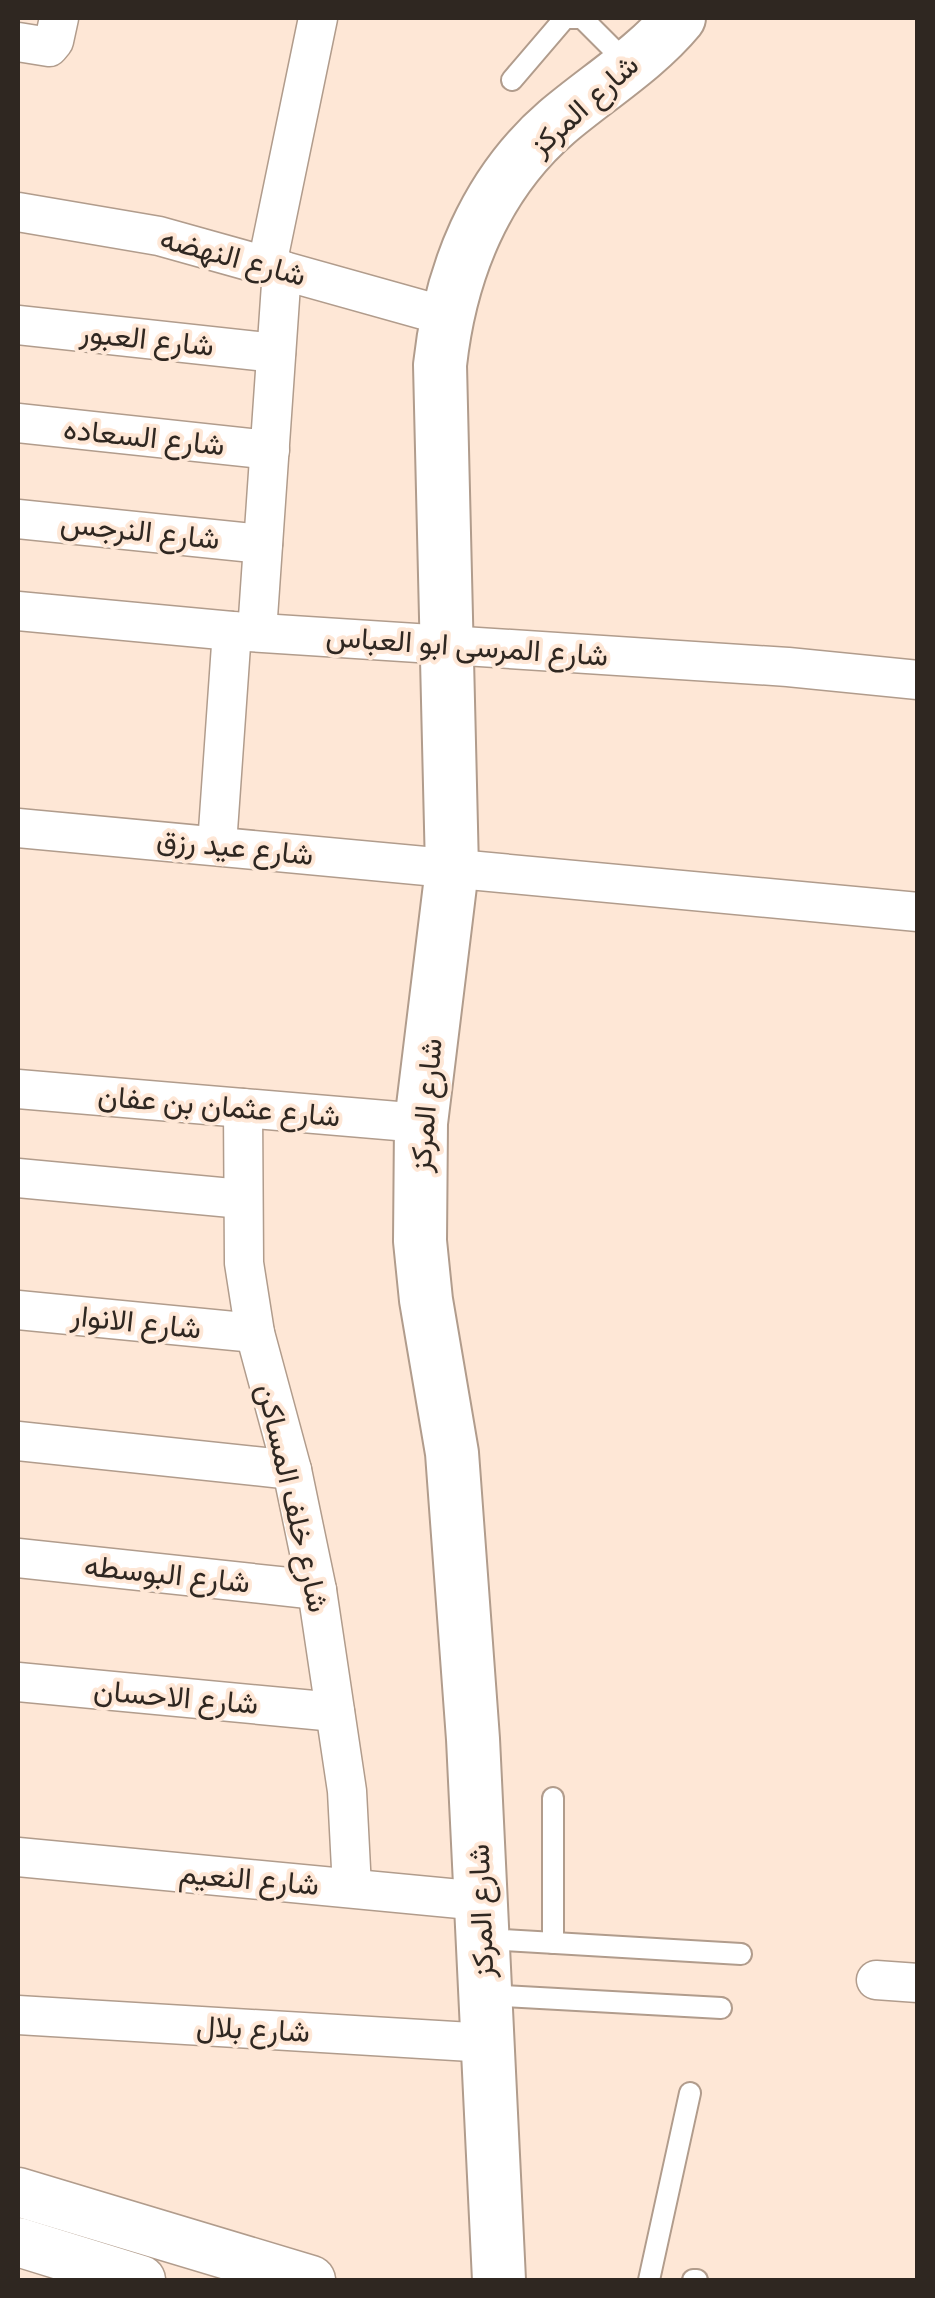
<svg xmlns="http://www.w3.org/2000/svg" width="935" height="2298" viewBox="0 0 935 2298" font-family="'Public Sans',Vazirmatn,sans-serif">
<style>
.lines{fill:none;stroke-linecap:round;stroke-linejoin:round}
.service-casing{stroke:#b19c8c;stroke-width:24}
.minor-casing{stroke:#b19c8c;stroke-width:41}
.tertiary-casing{stroke:#b19c8c;stroke-width:51}
.secondary-casing{stroke:#b19c8c;stroke-width:56}
.service{stroke:#fff;stroke-width:20}
.minor{stroke:#fff;stroke-width:38}
.tertiary{stroke:#fff;stroke-width:48}
.secondary{stroke:#fff;stroke-width:52}
.labels{text-anchor:middle;stroke-width:8;stroke-linejoin:round;paint-order:stroke}
.street-label{font-size:30px;fill:#2f2721;stroke:#fee7d6}
</style>
<rect width="100%" height="100%" fill="#fee7d6"/>
<g class="lines">
<defs>
<g id="service">
<path d="M512 80 565 18H582L628 64"/>
<path d="M485 1939 741 1954"/>
<path d="M553 1943V1798"/>
<path d="M487 1995 721 2008"/>
<path d="M649 2280 690 2093"/>
<path d="M693 2280H697"/>
</g>
<g id="minor">
<path d="M18 42 49 47 54 41 59 18"/>
<path d="M18 212 159 236 445 316"/>
<path d="M267 265 318 18"/>
<path d="M18 325 276 353"/>
<path d="M18 423 270 450"/>
<path d="M18 519 263 544"/>
<path d="M18 611 232 631 788 667 918 680"/>
<path d="M257 632 282 270"/>
<path d="M18 828 918 912"/>
<path d="M217 845 232 631"/>
<path d="M18 1089 421 1123"/>
<path d="M243 1108 244 1263 255 1333 292 1470 317 1590 347 1791 352 1888"/>
<path d="M18 1178 242 1199"/>
<path d="M18 1310 255 1333"/>
<path d="M18 1441 292 1470"/>
<path d="M18 1558 317 1590"/>
<path d="M18 1682 335 1712"/>
<path d="M18 1857 481 1901"/>
<path d="M876 1980 918 1983"/>
<path d="M18 2015 488 2043"/>
</g>
<g id="tertiary">
<path d="M18 2192 311 2280"/>
<path d="M18 2242 141 2280"/>
</g>
<path id="secondary" d="M499 2280 473 1739 452 1453 426 1300 420 1241 421 1123 452 869 440 365C450 273 485 184 557 122 597 88 646 58 679 18"/>
</defs>
<use href="#service" class="service-casing"/>
<use href="#minor" class="minor-casing"/>
<use href="#tertiary" class="tertiary-casing"/>
<use href="#secondary" class="secondary-casing"/>
<use href="#service" class="service"/>
<use href="#minor" class="minor"/>
<use href="#tertiary" class="tertiary"/>
<use href="#secondary" class="secondary"/>
</g>
<g class="labels">
<g class="street-label">
<text transform="translate(584 105) rotate(-42)" y="10">شارع المركز</text>
<text transform="translate(233 257) rotate(15)" y="10">شارع النهضه</text>
<text transform="translate(147 339) rotate(6)" y="10">شارع العبور</text>
<text transform="translate(144 437) rotate(6)" y="10">شارع السعاده</text>
<text transform="translate(140 531) rotate(6)" y="10">شارع النرجس</text>
<text transform="translate(467 646) rotate(4)" y="10">شارع المرسى ابو العباس</text>
<text transform="translate(235 847) rotate(6)" y="10">شارع عيد رزق</text>
<text transform="translate(426 1105) rotate(-85)" y="10">شارع المركز</text>
<text transform="translate(219 1106) rotate(5)" y="10">شارع عثمان بن عفان</text>
<text transform="translate(136 1322) rotate(6)" y="10">شارع الانوار</text>
<text transform="translate(293 1498) rotate(77)" y="10">شارع خلف المساكن</text>
<text transform="translate(167 1574) rotate(6)" y="10">شارع البوسطه</text>
<text transform="translate(176 1697) rotate(5)" y="10">شارع الاحسان</text>
<text transform="translate(249 1879) rotate(5)" y="10">شارع النعيم</text>
<text transform="translate(481 1911) rotate(-92)" y="10">شارع المركز</text>
<text transform="translate(253 2029) rotate(3)" y="10">شارع بلال</text>
</g>
</g>
<rect width="935" height="2298" fill="none" stroke="#2f2721" stroke-width="40"/>
</svg>
